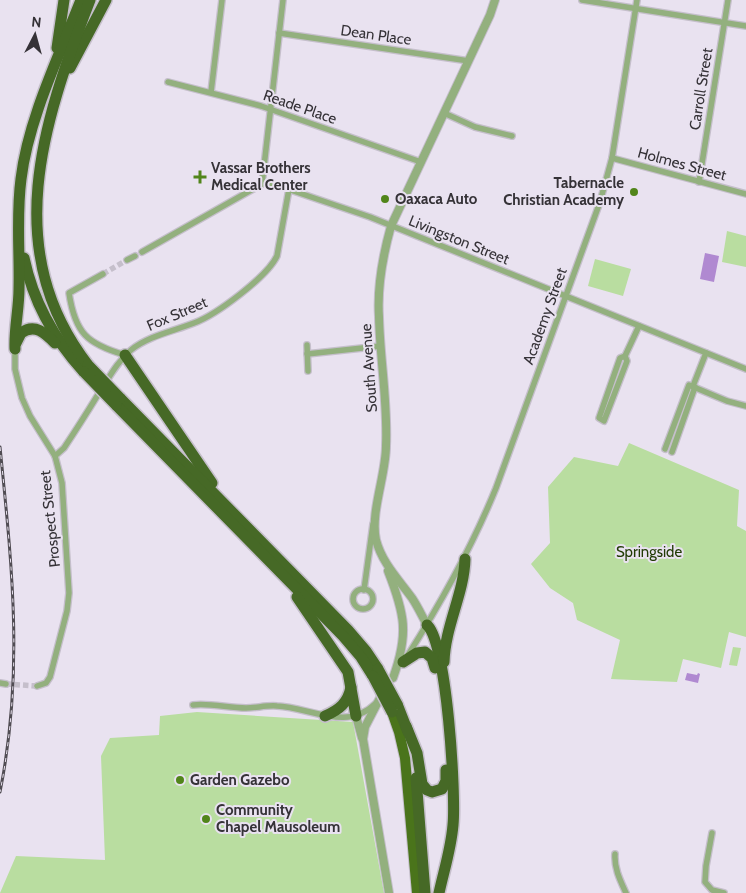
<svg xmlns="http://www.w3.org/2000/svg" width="746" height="893" viewBox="0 0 746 893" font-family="Cabin,sans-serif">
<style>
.green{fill:#b9dda0}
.water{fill:#b089d1}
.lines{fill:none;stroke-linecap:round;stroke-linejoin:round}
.minor-tunnel{stroke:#c5bfcb;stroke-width:5.5;stroke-dasharray:5.5 3;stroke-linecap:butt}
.minor-casing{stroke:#c5bfcb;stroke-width:8}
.tertiary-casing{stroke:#c5bfcb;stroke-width:10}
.trunk-casing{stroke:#c5bfcb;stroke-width:12}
.motorway-casing{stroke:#c5bfcb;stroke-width:14}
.minor{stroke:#93b07e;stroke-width:5.5}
.tertiary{stroke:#93b07e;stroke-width:8}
.trunk{stroke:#4a741b;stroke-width:10}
.motorway{stroke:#466926;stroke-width:11}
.rail-casing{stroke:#504c53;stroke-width:3}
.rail{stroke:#e9e2f0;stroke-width:1;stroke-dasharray:4;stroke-linecap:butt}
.motorway-bridge-casing{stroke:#c5bfcb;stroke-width:14;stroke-linecap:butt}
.motorway-bridge{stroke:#466926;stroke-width:11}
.poi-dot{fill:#51851a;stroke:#e9e2f0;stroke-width:2}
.labels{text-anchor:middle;stroke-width:4;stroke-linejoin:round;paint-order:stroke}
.street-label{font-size:15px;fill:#353237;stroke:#e9e2f0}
.poi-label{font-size:15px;font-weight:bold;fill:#353237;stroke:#e9e2f0;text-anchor:start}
.park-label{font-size:15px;fill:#213b04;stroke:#e9e2f0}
</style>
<rect width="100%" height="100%" fill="#e9e2f0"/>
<g class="green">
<path d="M727 231 746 236V267L722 262Z"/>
<path d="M595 259 631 269 623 296 588 286Z"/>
<path d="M629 443 739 490 737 526 746 531V637L729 632 721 668 683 659 677 682 611 679 620 640 577 620 573 603 550 588 531 564 550 543 548 487 574 457 618 466Z"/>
<path d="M733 647 741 648 737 666 729 665Z"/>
<path d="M197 712 353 722 384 893H0L16 856 105 860 101 756 110 738 159 735 160 716Z"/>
</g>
<g class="water">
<path d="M705 253 719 256 714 282 700 279Z"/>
<path d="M687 673 697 675 698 673 700 674 698 683 685 680Z"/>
</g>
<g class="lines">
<g class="minor-tunnel">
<path d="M103 274 127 260"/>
<path d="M6 684 37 686"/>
</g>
<defs>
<g id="minor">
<path d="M582 0 746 26"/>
<path d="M279 33 469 61"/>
<path d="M168 82 261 106 421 162"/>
<path d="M211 92 222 0"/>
<path d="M444 113 475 127 512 136"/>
<path d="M612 158 746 194"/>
<path d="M699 182 728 0"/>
<path d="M262 184 283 0"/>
<path d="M142 252 262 184 270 183 370 217 746 369"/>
<path d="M127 260 135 256"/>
<path d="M103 274 69 293C75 333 87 344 125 355"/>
<path d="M307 345 308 371"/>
<path d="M15 349V369L22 398 30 416 55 456 62 483 69 593 67 611 50 677 46 683 37 686"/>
<path d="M307 354 381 346"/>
<path d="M625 356 627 361 604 421 599 418 620 358 625 356 639 326"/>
<path d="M693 386 706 353"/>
<path d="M665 449 689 385 727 401 746 406"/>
<path d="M672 452 695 387"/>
<path d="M55 456 64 448C76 430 88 411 99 393 109 378 117 362 131 350 148 336 174 331 194 323 216 315 267 277 277 256L289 189"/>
<circle cx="363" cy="599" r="10"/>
<path d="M364 590 373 524"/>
<path d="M408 655C442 601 472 547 496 488L600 202 612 158 637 0"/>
<path d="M0 683 6 684"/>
<path d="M193 705C210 703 229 708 246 708 256 708 267 705 277 706 309 707 347 732 375 704"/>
<path d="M712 833 706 866 705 882 712 890 724 893"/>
<path d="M615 854C614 868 620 880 626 893"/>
</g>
<g id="tertiary">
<path d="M388 571C405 614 409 634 393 678"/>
<path d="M427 625C422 616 418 607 412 598 399 580 382 563 376 540 370 513 386 475 386 446 388 403 380 360 379 317 377 287 383 255 391 226L490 15 495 0"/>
<path d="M381 696 365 727 363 739 389 893"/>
<path d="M356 716 362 738"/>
</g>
<path id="trunk" d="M392 712 399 732 405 758 417 893"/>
<g id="motorway">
<path d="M57 48 64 0"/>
<path d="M70 68 106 0"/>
<path d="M24 258C33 301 54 339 84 372"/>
<path d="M16 343 21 333C35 323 45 333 55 343"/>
<path d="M15 349C14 329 19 309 19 289 20 253 16 216 21 179 28 120 59 56 81 0"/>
<path d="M125 355 212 483"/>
<path d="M88 365C0 251 42 124 90 0"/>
<path d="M120 398 348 630 366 651 378 669"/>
<path d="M116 405 343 636 361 657 373 676"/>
<path d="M297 597 348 672 356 716"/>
<path d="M427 625C447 642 456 795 453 825 451 849 444 870 439 893"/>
<path d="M403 662 417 653 425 652 432 658 435 668"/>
<path d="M444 662C445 626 464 594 465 559"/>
<path d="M397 704 408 732"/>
<path d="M325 716C339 710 348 703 351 687"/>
<path d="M406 726 417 753 422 784 427 790 432 792 442 789 446 781V770"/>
<path d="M416 778 425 893"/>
</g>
</defs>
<use href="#minor" class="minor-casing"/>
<use href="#tertiary" class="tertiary-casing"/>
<use href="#trunk" class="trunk-casing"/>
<use href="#motorway" class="motorway-casing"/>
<use href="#minor" class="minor"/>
<use href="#tertiary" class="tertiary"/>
<use href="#trunk" class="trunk"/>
<use href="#motorway" class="motorway"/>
<defs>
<path id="rail" d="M0 447C12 566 24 672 0 792"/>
</defs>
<use href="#rail" class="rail-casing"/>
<use href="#rail" class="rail"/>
<defs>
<g id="motorway-bridge">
<path d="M88 365 120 398"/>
<path d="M84 372 116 405"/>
<path d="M378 669 397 704"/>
<path d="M373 676 392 712"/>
</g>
</defs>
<use href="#motorway-bridge" class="motorway-bridge-casing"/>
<use href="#motorway-bridge" class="motorway-bridge"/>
</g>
<g class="poi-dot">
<path d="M197.5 169.5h5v5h5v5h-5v5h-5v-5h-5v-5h5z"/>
<circle cx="634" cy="192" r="5"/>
<circle cx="385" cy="199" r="5"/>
<circle cx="180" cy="780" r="5"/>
<circle cx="206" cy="819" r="5"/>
</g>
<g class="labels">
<g class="street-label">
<text transform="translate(376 35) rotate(8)" y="5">Dean Place</text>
<text transform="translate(701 89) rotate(-81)" y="5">Carroll Street</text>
<text transform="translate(300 107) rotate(19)" y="5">Reade Place</text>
<text transform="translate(682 164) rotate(15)" y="5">Holmes Street</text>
<text transform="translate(459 240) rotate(22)" y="5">Livingston Street</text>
<text transform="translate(177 314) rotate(-23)" y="5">Fox Street</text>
<text transform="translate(545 316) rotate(-70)" y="5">Academy Street</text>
<text transform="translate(369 368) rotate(-94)" y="5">South Avenue</text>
<text transform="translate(50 519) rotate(-96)" y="5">Prospect Street</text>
</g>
<g class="poi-label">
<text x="211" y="173">Vassar Brothers<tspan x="211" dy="17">Medical Center</tspan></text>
<text x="624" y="188" text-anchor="end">Tabernacle<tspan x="624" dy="17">Christian Academy</tspan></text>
<text x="395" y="204">Oaxaca Auto</text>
<text x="190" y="785">Garden Gazebo</text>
<text x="216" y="815">Community<tspan x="216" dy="17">Chapel Mausoleum</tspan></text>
</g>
<g class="park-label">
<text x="649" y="557">Springside</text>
</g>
</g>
<g transform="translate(35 35) rotate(6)" stroke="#e9e2f0" stroke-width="4" paint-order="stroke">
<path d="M0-4L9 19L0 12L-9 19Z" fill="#353237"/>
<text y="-8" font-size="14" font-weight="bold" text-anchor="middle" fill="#353237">N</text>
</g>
</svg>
